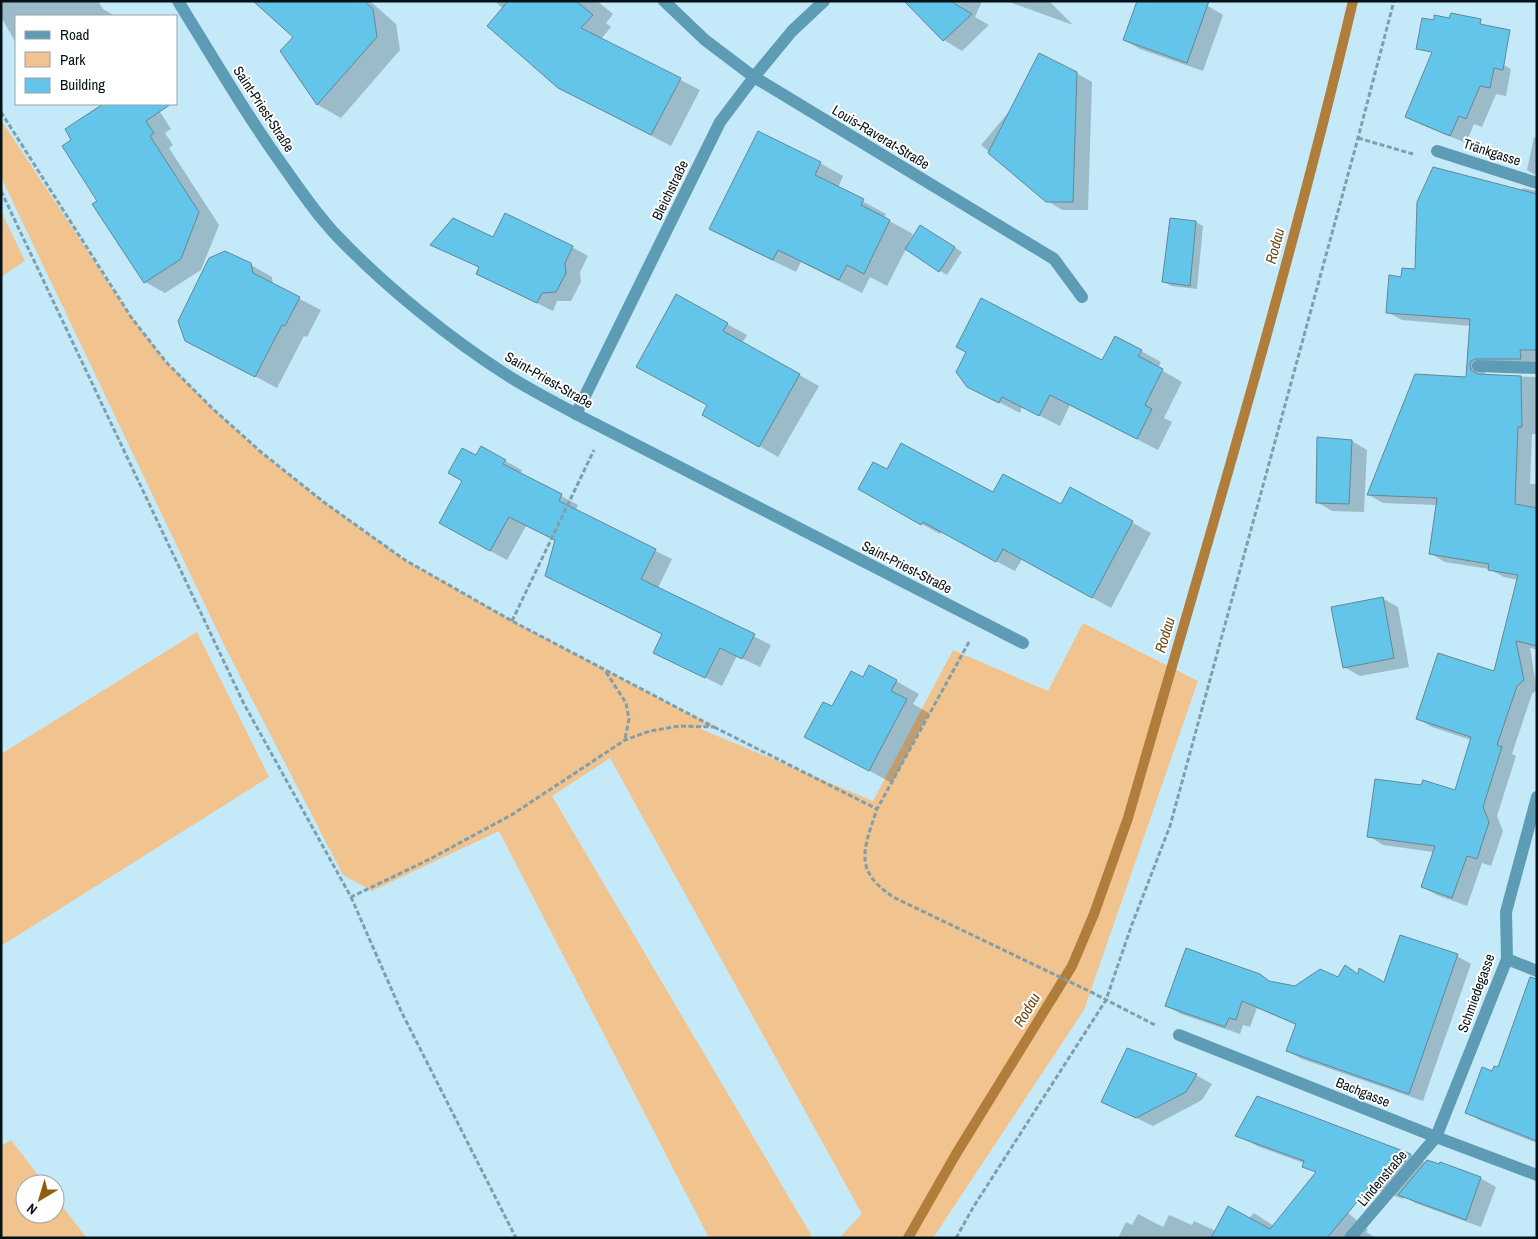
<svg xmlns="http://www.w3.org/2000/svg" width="1538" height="1239" viewBox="0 0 1538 1239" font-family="'Archivo Narrow',sans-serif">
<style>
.green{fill:#f1c38e}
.shadow{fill:#0003}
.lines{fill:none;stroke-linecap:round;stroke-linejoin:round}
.stream{stroke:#b17d3a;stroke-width:10}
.building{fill:#63c5e9;stroke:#638795}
.path{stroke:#819fab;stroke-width:3;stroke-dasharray:5 2.5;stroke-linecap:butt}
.minor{stroke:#5d9cb4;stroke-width:12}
.labels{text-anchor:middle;stroke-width:4;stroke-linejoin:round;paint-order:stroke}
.street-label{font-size:14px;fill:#051318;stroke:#fff}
.water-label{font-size:15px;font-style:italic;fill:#6c4816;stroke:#fff}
</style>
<rect width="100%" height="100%" fill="#c4eafa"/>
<g class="green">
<path d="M1 120 131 317 166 362 212 408 260 452 325 503 405 560 512 621 714 727H696L873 801 953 650 1048 691 1083 623 1198 681 1084 1010 933 1238H839L862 1214 610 758 552 796 813 1238H709L499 831 372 891 343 875 226 649 1 177Z"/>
<path d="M1 211 25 261 1 277Z"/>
<path d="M197 632 269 777 1 946V754Z"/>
<path d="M11 1140 45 1184H25V1214H55V1197L86 1237 1 1238V1146Z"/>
</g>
<g class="shadow">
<path d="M1 1H98L103 9 115 16H16V43L1 17Z"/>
<path d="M255 1H370L396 24 400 50 341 118 318 105 281 51 294 37Z"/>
<path d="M495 1H597L613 14 606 23 611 27 601 39 700 90 671 146 559 87 503 9Z"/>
<path d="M906 1H982L975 17 989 25 962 51 944 40Z"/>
<path d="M1006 1H1049L1073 25Z"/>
<path d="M1195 1 1208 6 1223 15 1203 71 1140 49 1124 40Z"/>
<path d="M1495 60 1511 69 1506 96 1496 94 1482 127 1474 124 1466 143 1422 125 1407 116Z"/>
<path d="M1076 73 1092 82 1088 210H1062L1046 200 981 145 1012 108Z"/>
<path d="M106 104H155L171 129 165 133 173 145 169 148 219 225 201 270 165 293 145 282 98 201 73 140 66 129Z"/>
<path d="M1534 137 1537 138V176L1527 170Z"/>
<path d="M820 163 843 176 838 188 886 214 884 218 913 234 908 243 910 244 928 231 962 252 947 275 906 249 887 286 870 277 862 293 801 262 796 272 734 242 711 229Z"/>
<path d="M1523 188 1537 191V367L1486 369 1484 376 1537 377V434H1532L1530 484H1537V650L1530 648 1537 690 1532 694 1512 754 1516 756 1497 816 1503 831 1491 866 1482 863 1467 906 1437 895 1422 887 1434 852 1383 845 1369 836 1456 791 1471 740 1432 727 1418 719 1495 672 1518 580 1504 577 1489 569 1445 562 1431 554 1437 505 1383 503 1369 495 1468 379 1471 326 1402 320 1387 312 1402 278 1416 270 1522 191Z"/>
<path d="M1171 220 1196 222 1203 226 1197 289 1171 286 1163 281Z"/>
<path d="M494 239 572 247 588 256 580 272 581 282 571 301H557L553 311 493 282 478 274 480 268 432 244Z"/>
<path d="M251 265 272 277 273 285 321 310 307 337 304 336 277 388 186 340Z"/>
<path d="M727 324 747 335 742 343 819 386 778 457 704 414 708 406 657 378Z"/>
<path d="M1141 351 1161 362 1158 368 1182 382 1164 418 1172 422 1158 450 1070 405 1060 426 1022 407 1020 413 968 386 1103 361Z"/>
<path d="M1352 441 1367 450 1364 512 1332 511 1317 502Z"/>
<path d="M476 457 505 461 522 470 520 474 578 505 575 511 672 559 658 588 771 645 760 667 737 656 722 686 654 652 663 635 546 576 556 541 526 526 507 560 457 533Z"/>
<path d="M887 471 994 494 1061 505 1070 488 1151 533 1111 608 1022 559 1015 571 941 532 940 534 859 489Z"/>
<path d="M1382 598 1398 607 1409 667 1360 676 1344 667Z"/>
<path d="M864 678 896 681 919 694 913 704 929 713 892 783 806 737Z"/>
<path d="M1457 956 1471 964 1423 1101 1302 1059 1287 1051 1296 1025 1257 1008 1250 1027 1243 1025 1240 1034 1181 1014 1167 1006 1259 975 1273 983 1295 987 1338 978 1345 966 1359 975 1385 984Z"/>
<path d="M1537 991V1143L1481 1121 1466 1112 1492 1073 1499 1069Z"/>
<path d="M1128 1050 1196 1075 1212 1084 1202 1100 1153 1126 1103 1102Z"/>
<path d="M1257 1098 1411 1155 1426 1163 1480 1178 1496 1187 1481 1227 1415 1203 1405 1197 1403 1199 1257 1146 1237 1134Z"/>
<path d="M1324 1192 1368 1230 1366 1232 1376 1238H1118L1126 1222 1132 1225 1138 1214 1163 1227 1169 1215 1192 1225 1194 1221 1216 1231 1248 1219 1254 1213 1274 1226Z"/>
</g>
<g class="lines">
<path class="stream" d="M908 1238 956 1154 1072 966 1094 914 1128 818C1206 547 1288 276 1353 1"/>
</g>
<g class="building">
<path d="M253 1H364L373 9 377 37 317 105 280 51 293 37Z"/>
<path d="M508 1H576L593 15 581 28 681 78 651 135 558 88 487 26Z"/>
<path d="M904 1H950L972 14 943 41Z"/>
<path d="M1137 1H1209L1187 63 1123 40Z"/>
<path d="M1451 13 1481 19 1480 24 1510 30 1503 70 1494 68 1490 88 1480 86 1466 119 1459 116 1450 136 1405 117 1432 52 1416 49 1422 18 1434 20V15L1449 18Z"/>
<path d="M1039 53 1077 72 1073 202H1046L988 153Z"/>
<path d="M103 104H171L146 121 154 133 150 136 199 212 181 259 144 283 92 204 97 201 62 146 71 140 65 129Z"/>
<path d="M758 131 821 162 815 175 864 199 861 205 890 220 864 274 847 265 839 280 778 250 773 260 709 229Z"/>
<path d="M1433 167 1537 194V350H1520L1521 359H1475L1471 361 1470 366 1471 370 1477 374 1521 376 1522 427H1518L1515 504 1537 508V646L1516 641 1524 680 1517 686 1497 745 1502 747 1483 807 1489 822 1477 859 1467 856 1452 898 1421 887 1435 846 1367 837 1375 779 1421 785 1423 780 1455 790 1471 737 1416 719 1438 653 1494 671 1518 575 1488 570 1489 564 1429 554 1437 498 1367 495 1415 374 1466 377 1470 319 1386 313 1389 275 1401 277 1402 268 1415 269 1417 202Z"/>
<path d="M505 213 573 246 565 263 566 273 556 292 542 293 537 303 476 274 479 267 430 245 453 218 493 237Z"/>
<path d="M1170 218 1196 221 1190 286 1162 282Z"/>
<path d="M920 225 955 247 939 272 905 249Z"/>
<path d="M225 251 251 263 253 273 300 297 285 326 282 325 255 377 185 341 178 321 209 258Z"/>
<path d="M676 294 728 323 723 331 800 374 759 447 702 415 707 405 636 367Z"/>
<path d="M981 298 1102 360 1115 336 1142 350 1138 356 1163 369 1145 405 1152 409 1137 439 1050 395 1039 416 1002 397 999 403 967 387 956 372 966 352 956 347Z"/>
<path d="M1317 437 1352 440 1349 504 1316 503Z"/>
<path d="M901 443 993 492 1003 474 1061 504 1070 487 1133 521 1092 598 1003 549 996 562 923 522 921 525 858 489 873 462 887 469Z"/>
<path d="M481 446 506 460 503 464 562 494 559 501 656 549 641 579 755 634 742 659 720 648 705 678 653 653 662 634 545 576 555 540 509 517 490 551 439 523 462 481 448 473 462 448 476 455Z"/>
<path d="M1383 597 1394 658 1343 668 1331 607Z"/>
<path d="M869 665 897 680 891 691 907 699 869 771 804 737 823 702 832 706 851 671 863 677Z"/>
<path d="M1400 935 1458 954 1409 1094 1286 1051 1296 1024 1242 1001 1236 1020 1229 1018 1225 1027 1165 1006 1186 948 1260 974 1269 981 1295 986 1320 969 1338 977 1345 965 1358 974 1359 968 1384 982Z"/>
<path d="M1530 977 1537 979V1141L1465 1113 1482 1067 1492 1071 1494 1066 1498 1067Z"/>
<path d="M1127 1048 1197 1074 1186 1092 1136 1118 1101 1102Z"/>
<path d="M1257 1096 1319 1119 1411 1154 1381 1189 1371 1185 1327 1238H1211L1228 1206 1270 1229 1316 1172 1302 1167 1304 1161 1235 1136Z"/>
<path d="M1427 1160 1439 1164 1440 1162 1481 1177 1466 1220 1398 1195Z"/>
</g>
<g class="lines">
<g class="path">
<path d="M1 112 131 317 166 362 212 408 261 452 325 503 405 560 512 621 714 727 679 726 650 731 625 740 513 814 430 859 351 897 244 704 1 191"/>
<path d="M1358 138 1413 154"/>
<path d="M512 621 594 450"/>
<path d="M969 642 877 809C863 851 853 871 895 898L1089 991 1157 1026"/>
<path d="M606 672 626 703 629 719 625 739"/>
<path d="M714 727 877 809"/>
<path d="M351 897 401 1011 516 1238"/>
<path d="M956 1238 974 1206 1106 1000 1131 927 1170 826 1358 138 1394 1"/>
</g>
<g class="minor">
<path d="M178 1C213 58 247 116 286 170 302 193 318 216 337 236 386 287 450 339 510 377 531 390 554 402 576 414L1023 643"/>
<path d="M664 1 705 40 754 77 1054 259 1082 297"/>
<path d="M1437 151 1537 183"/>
<path d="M1478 366 1537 368"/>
<path d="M576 414 720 122 754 77 792 31 824 1"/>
<path d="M1507 959 1537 971"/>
<path d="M1179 1035 1436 1137 1537 1175"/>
<path d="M1350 1238 1436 1137 1507 959 1506 912 1537 797"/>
</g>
</g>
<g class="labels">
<g class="street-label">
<text transform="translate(264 109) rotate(57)" y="5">Saint-Priest-Straße</text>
<text transform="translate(881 137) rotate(31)" y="5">Louis-Raverat-Straße</text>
<text transform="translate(1492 152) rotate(18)" y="5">Tränkgasse</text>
<text transform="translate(670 190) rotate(-64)" y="5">Bleichstraße</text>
<text transform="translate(549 380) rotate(30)" y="5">Saint-Priest-Straße</text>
<text transform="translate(907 567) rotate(27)" y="5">Saint-Priest-Straße</text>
<text transform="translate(1476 993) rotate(-70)" y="5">Schmiedegasse</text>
<text transform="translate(1363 1092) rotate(22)" y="5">Bachgasse</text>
<text transform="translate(1382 1178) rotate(-50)" y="5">Lindenstraße</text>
</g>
<g class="water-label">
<text transform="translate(1275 246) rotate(-75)" y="5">Rodau</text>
<text transform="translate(1165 635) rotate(-73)" y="5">Rodau</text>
<text transform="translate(1027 1010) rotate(-59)" y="5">Rodau</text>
</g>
</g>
<rect width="1538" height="1239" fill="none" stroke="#051318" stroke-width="5"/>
<rect x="15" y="15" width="162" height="90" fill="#ffffff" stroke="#9ba1a3"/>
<rect x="25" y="31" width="25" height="8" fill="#5d9cb4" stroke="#9ba1a3"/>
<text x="60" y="40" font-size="15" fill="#051318">Road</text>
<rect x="25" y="52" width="25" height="15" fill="#f1c38e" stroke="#9ba1a3"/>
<text x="60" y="65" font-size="15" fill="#051318">Park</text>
<rect x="25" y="78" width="25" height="15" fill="#63c5e9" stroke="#9ba1a3"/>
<text x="60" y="90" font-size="15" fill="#051318">Building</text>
<g transform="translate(40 1199) rotate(218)"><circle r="24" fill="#ffffff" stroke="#9ba1a3"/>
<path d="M0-4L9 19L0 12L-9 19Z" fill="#915e0f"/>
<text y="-8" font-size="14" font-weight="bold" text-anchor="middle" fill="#051318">N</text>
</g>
</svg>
